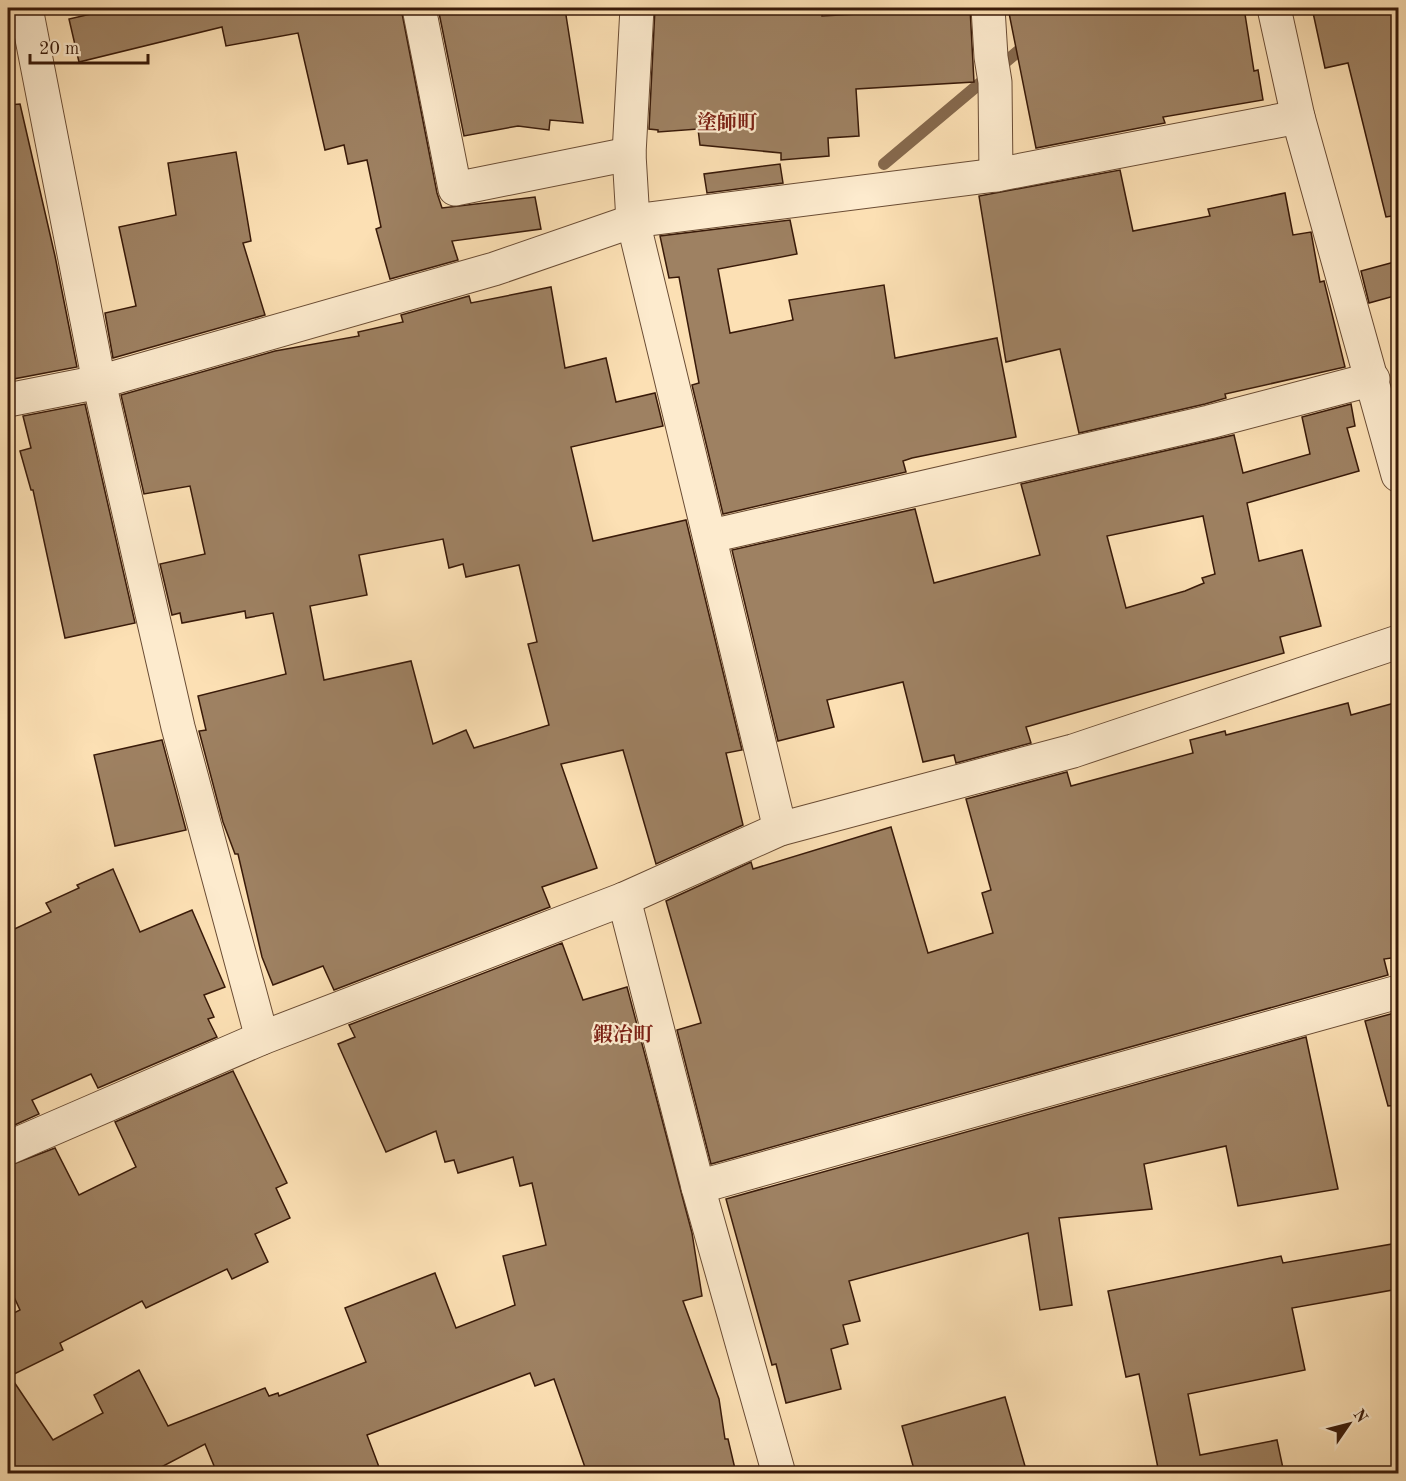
<svg xmlns="http://www.w3.org/2000/svg" width="1406" height="1481" viewBox="0 0 1406 1481" font-family="'Old Standard TT','Noto Serif JP',serif">
<style>
.lines{fill:none;stroke-linecap:round;stroke-linejoin:round}
.stream{stroke:#86694d;stroke-width:12}
.building{fill:#9e8162;stroke:#391a09;stroke-width:1.5;fill-rule:evenodd}
.minor-casing{stroke:#6a4c34;stroke-width:35}
.minor{stroke:#fdebce;stroke-width:33}
.labels{text-anchor:middle;stroke-width:4.5;stroke-linejoin:round;paint-order:stroke}
.quarter-label{font-size:20px;font-weight:bold;fill:#7a1f14;stroke:#fdebce}
</style>
<rect width="100%" height="100%" fill="#fce0b4"/>
<filter id="stains"><feTurbulence type="fractalNoise" baseFrequency=".00333" numOctaves="4"/><feColorMatrix values="0 0 0 0 .2 0 0 0 0 .09 0 0 0 0 .02 0 0 0 .5 -.17"/></filter>
<radialGradient id="worn" r=".72"><stop offset=".6" stop-color="#630" stop-opacity="0"/><stop offset="1" stop-color="#630" stop-opacity=".3"/></radialGradient>
<g class="lines">
<path class="stream" d="M884 164 1028 43"/>
</g>
<g class="building">
<path d="M117 8H401L437 193 442 208 535 197 541 229 452 241 458 260 390 279 376 229 381 227 367 160 348 164 344 145 325 150 298 33 226 46 222 27 79 62 69 19Z"/>
<path d="M438 8H497L498 13 565 9 583 123 550 120 549 130 518 126 464 136Z"/>
<path d="M655 8H822V16L894 12 893 8H970L974 82 856 89 859 136 828 138 829 156 781 160V153L700 145 698 129 658 132V130L649 129Z"/>
<path d="M1008 8H1244L1254 71 1258 70 1263 100 1163 117 1165 123 1036 148Z"/>
<path d="M1312 8H1398V215L1386 217 1348 63 1325 68Z"/>
<path d="M20 104 55 256 77 367 8 380V105Z"/>
<path d="M236 152 251 241 243 243 265 315 113 358 105 313 136 306 119 227 176 215 168 163Z"/>
<path d="M780 164 783 183 707 193 704 174Z"/>
<path d="M1120 170 1133 231 1210 216 1208 209 1285 193 1293 235 1311 232 1320 282 1324 281 1345 367 1225 394 1226 398 1205 404 1079 433 1060 349 1006 362 979 196Z"/>
<path d="M790 220 797 254 718 269 730 333 793 320 789 300 884 285 895 358 997 338 1016 437 912 458 903 461 906 472 723 514 692 385 699 383 679 277 669 278 660 236Z"/>
<path d="M1398 261V295L1369 303 1361 271Z"/>
<path d="M551 287 565 368 606 358 616 402 655 393 663 426 571 447 593 541 686 520 742 750 726 753 743 825 656 864 623 750 561 764 597 868 542 887 550 907 334 990 323 966 273 985 262 957 238 854H235L223 822 199 731 206 730 198 696 286 674 273 613 246 618 245 611 182 623 180 613 172 615 160 564 205 554 190 486 144 494 121 395 275 351 359 336 358 332 403 322 401 315 469 296 471 303ZM443 539 449 568 463 564 466 577 519 565 537 642 528 644 549 725 474 748 466 730 433 744 411 661 324 680 310 606 367 595 359 555Z"/>
<path d="M85 404 135 623 65 638 33 490H31L20 451 31 448 23 416Z"/>
<path d="M1351 404 1355 426 1347 428 1359 471 1247 503 1259 561 1302 550 1321 626 1280 637 1284 653 1026 727 1031 743 956 763 954 755 923 762 903 682 827 700 834 727 778 741 732 550 915 509 934 583 1040 555 1021 484 1234 435 1243 473 1310 454 1302 417ZM1203 516 1215 574 1202 578 1204 583 1185 591 1126 608 1107 536Z"/>
<path d="M1398 702V957L1384 959 1388 975 711 1164 677 1030 701 1023 666 901 751 862 753 869 891 827 928 953 993 933 982 893 991 890 966 799 1067 772 1071 786 1193 753 1190 740 1225 731 1226 735 1348 703 1351 715Z"/>
<path d="M162 740 186 830 115 846 94 755Z"/>
<path d="M113 869 140 932 192 910 225 987 204 995 214 1017 208 1019 217 1037 98 1088 91 1074 32 1100 39 1114 8 1128V932L51 912 46 903 79 888 77 885Z"/>
<path d="M562 943 583 1000 627 987 692 1233 702 1296 683 1301 719 1399 725 1439H728L736 1473H587L554 1379 535 1386 530 1373 367 1435 379 1467 362 1473H217L205 1444 150 1473H8V1316L20 1310 8 1284V1166L55 1148 79 1195 136 1167 115 1122 233 1071 287 1183 276 1188 290 1218 255 1234 268 1262 232 1279 227 1269 146 1308 142 1301 60 1343 63 1350 10 1376 53 1440 103 1413 94 1395 139 1370 168 1426 265 1388 269 1396 278 1393 279 1396 366 1362 345 1308 435 1273 456 1328 515 1305 503 1256 546 1245 532 1183 520 1186 513 1157 458 1173 454 1160 445 1162 436 1131 386 1152 338 1044 355 1037 349 1025Z"/>
<path d="M1398 1012V1105L1388 1106 1365 1021Z"/>
<path d="M1306 1037 1338 1189 1238 1206 1226 1146 1144 1164 1152 1209 1059 1218 1072 1305 1040 1310 1028 1233 849 1281 860 1321 843 1325 848 1344 831 1349 841 1389 786 1403 776 1364 772 1365 726 1199Z"/>
<path d="M1398 1243V1289L1292 1308 1305 1370 1188 1394 1200 1455 1277 1440 1284 1473H1159L1139 1374 1126 1377 1108 1291 1281 1256 1283 1263Z"/>
<path d="M1005 1397 1027 1473H915L902 1426Z"/>
</g>
<g class="lines">
<defs>
<g id="minor">
<path d="M26 8 99 382 178 727 262 1038"/>
<path d="M419 8 455 189 629 154"/>
<path d="M637 8 629 154 633 221 780 829"/>
<path d="M988 8 991 57 995 82 996 175"/>
<path d="M1274 8 1298 117 1398 475"/>
<path d="M8 400 99 382 494 269 633 221 996 175 1298 117"/>
<path d="M711 536 1209 422 1373 379"/>
<path d="M624 899 698 1187 779 1474"/>
<path d="M8 1148 262 1038 624 899 780 829 1073 751 1398 642"/>
<path d="M698 1187 1398 992"/>
</g>
</defs>
<use href="#minor" class="minor-casing"/>
<use href="#minor" class="minor"/>
</g>
<g class="labels">
<g class="quarter-label">
<text x="727" y="129">塗師町</text>
<text x="623" y="1041">鍜冶町</text>
</g>
</g>
<rect width="1406" height="1481" fill="none" stroke="#fce0b4" stroke-width="30"/>
<rect x="9" y="9" width="1388" height="1463" fill="none" stroke="#391a09" stroke-width="3"/>
<rect x="15" y="15" width="1376" height="1451" fill="none" stroke="#391a09" stroke-width="1.5"/>
<g transform="translate(1349 1424) rotate(55)" stroke="#fdebce" stroke-width="4.5" paint-order="stroke">
<path d="M0-4.5L10 22L0 15L-10 22Z" fill="#391a09"/>
<text y="-9" font-size="16" font-weight="bold" text-anchor="middle" fill="#391a09">N</text>
</g>
<path d="M30 54v9h118v-9" fill="none" stroke="#391a09" stroke-width="3"/>
<text x="39" y="54" font-size="18" fill="#391a09" stroke="#fdebce" stroke-width="4.5" paint-order="stroke">20 m</text>
<rect width="100%" height="100%" filter="url(#stains)"/>
<rect width="100%" height="100%" fill="url(#worn)"/>
</svg>
